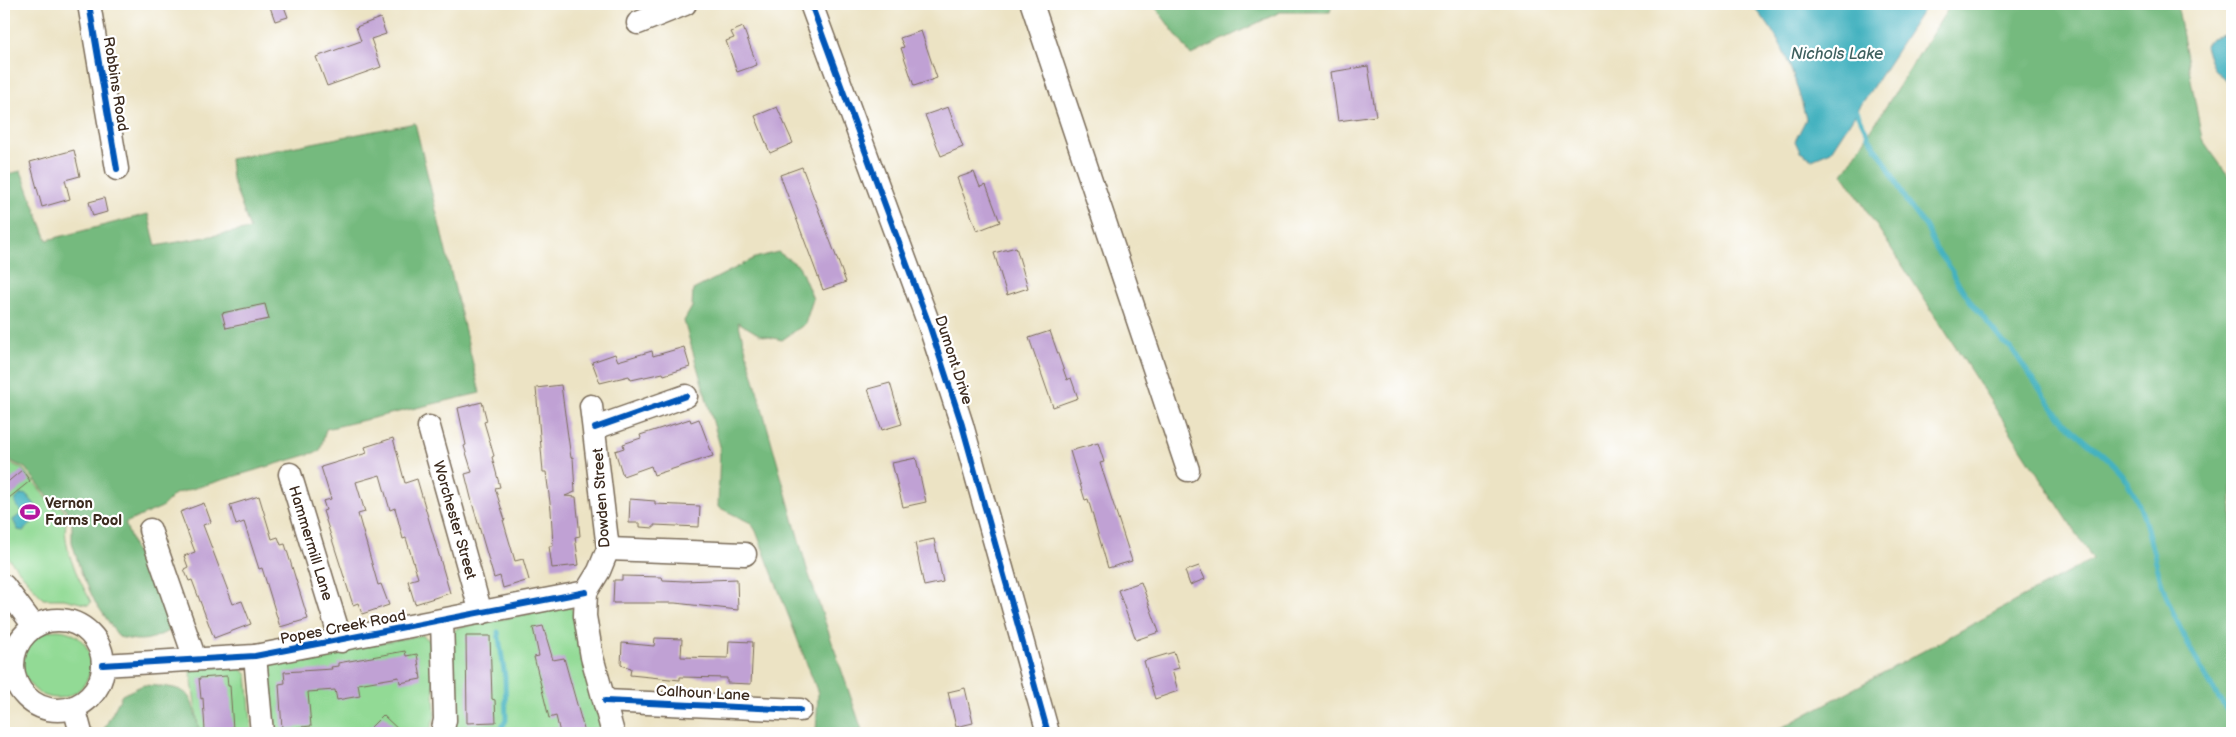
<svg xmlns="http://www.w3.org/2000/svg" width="2236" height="737" viewBox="0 0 2236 737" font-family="'Balsamiq Sans',sans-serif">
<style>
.green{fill:#92da95;stroke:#66825a}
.forest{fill:#75ba7e;stroke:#58724e}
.water{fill:#44b2c0;stroke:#406e6f}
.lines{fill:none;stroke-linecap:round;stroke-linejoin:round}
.stream{stroke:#44b2c0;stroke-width:5}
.building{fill:#c0a1d4}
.minor-casing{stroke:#796b58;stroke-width:25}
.path{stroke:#796b58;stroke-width:3;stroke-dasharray:1 4;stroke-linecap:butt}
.minor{stroke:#fff;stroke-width:22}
.cycleway-casing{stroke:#fff;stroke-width:9}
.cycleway{stroke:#0057b8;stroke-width:6}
.labels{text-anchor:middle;stroke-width:4.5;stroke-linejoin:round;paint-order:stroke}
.street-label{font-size:15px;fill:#3b2a1e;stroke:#fff}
.poi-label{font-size:15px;font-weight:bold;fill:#3b2a1e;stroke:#fff;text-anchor:start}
.water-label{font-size:16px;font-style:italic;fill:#3f605f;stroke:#fff}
</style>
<rect width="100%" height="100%" fill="#fff"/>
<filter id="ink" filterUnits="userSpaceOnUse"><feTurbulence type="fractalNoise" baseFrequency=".02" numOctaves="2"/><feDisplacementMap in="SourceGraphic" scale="10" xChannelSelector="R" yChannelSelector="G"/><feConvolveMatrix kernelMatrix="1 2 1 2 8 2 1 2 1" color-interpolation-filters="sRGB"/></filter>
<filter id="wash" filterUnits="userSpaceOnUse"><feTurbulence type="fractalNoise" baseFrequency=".0096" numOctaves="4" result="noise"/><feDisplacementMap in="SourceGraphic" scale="20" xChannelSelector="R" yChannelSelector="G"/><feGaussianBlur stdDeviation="1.12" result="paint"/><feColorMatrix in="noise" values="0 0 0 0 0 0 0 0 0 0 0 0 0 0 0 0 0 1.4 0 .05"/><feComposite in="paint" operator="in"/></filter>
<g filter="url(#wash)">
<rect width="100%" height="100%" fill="#ece3c4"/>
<g class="green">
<path d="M4 460 23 469 55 508 59 505 68 515C58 543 79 578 91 602L89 605 64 599H43L4 553Z"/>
<path d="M568 606 574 611 603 733H450L452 635 457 628Z"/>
<circle cx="57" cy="664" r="34"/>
<path d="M422 635 429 640 432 647 435 716 429 733H270L266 671 270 664Z"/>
<path d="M190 667H240L247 675 252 733H199Z"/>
</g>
<g class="forest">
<path d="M1153 4H1332L1330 12H1280L1191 55Z"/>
<path d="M1951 4H2177L2202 139 2232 181V733H1772L2093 559 1843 174Z"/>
<path d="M415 123 480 393 326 429 320 451 175 494 162 507 125 523 136 553 145 550 174 628C152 640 144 643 119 637L95 602 81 572 72 542V518L59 501 54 503 25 468 4 458V175L21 171 47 240 148 214 156 246 250 229 232 179 230 159Z"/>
<path d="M778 252 799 266 813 299 805 324 782 340 760 335 738 322 807 569 863 733H816L818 693 756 531 751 523 718 507 720 446 684 321 692 307 693 290 755 258Z"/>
<path d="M143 685C189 688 191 687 199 733H105L104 729 122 695Z"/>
</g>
<g class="water">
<path d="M1751 4H1927L1831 151 1812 159 1800 152 1795 141 1806 119C1795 76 1782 36 1751 4Z"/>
<path d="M2232 33V88L2213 68 2205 47 2211 38Z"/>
<path d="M21 494 27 495 40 511 39 516 23 531 18 530 13 520 22 513 15 503 16 499Z"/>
</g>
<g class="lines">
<g class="stream">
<path d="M1855 107 1869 137 1886 163 1906 201 1926 227 1936 249 1952 270 1953 275 1971 302 2004 343 2011 348C2028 371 2050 408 2070 427 2090 446 2116 462 2130 486 2150 521 2152 560 2167 598 2184 640 2206 680 2232 718"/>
<path d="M498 632 505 677 506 720 499 733"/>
</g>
</g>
<g id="blocks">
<g class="building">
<path d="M269 4H283L288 17 275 21Z"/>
<path d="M380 18 386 34 371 39 381 67 327 86 316 57 361 41 356 27Z"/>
<path d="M743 27 757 65 737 72 726 41 734 38 731 32Z"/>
<path d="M921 31 937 78 914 86 901 48 904 47 900 38Z"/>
<path d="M1368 66 1376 116 1338 121 1331 72Z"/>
<path d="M777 107 793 143 770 153 755 116Z"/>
<path d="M948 107 963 147 941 156 925 115Z"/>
<path d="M74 150 80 176 65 180 70 199 42 207 30 162Z"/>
<path d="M802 167 846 282 823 290 780 175Z"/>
<path d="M974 172 980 187 986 185 1000 222 977 231 957 178Z"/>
<path d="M104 198 107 212 93 216 89 202Z"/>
<path d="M1016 247 1028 288 1007 295 994 253Z"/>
<path d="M265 304 269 319 226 328 222 313Z"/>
<path d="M1050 331 1067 380 1071 378 1078 398 1053 407 1029 338Z"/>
<path d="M684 347 690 367 664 375 663 373 631 380 629 376 600 383 592 362 615 354 618 361 652 351 653 356Z"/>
<path d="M890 383 902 424 882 430 868 389Z"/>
<path d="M561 385 571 458 573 457 575 492 565 496 576 497 580 536 575 537 579 565 552 568 549 546H553L551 510 546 472H543L536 388Z"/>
<path d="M482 402 487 421 484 422 494 456 492 457 500 487 495 488 505 520H503L515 561 523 559 529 580 503 588 500 576 494 578 473 506 465 474 472 472 464 446 466 445 458 408Z"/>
<path d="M690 419 691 422 699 419 713 456 654 475 651 466 623 476 615 451 624 448 623 444 641 438 640 435Z"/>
<path d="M393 438 405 483 417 479 450 593 415 604 408 581 418 578 406 538 403 539 395 508 390 510 380 475 356 482 365 512 358 514 378 585 381 584 389 605 362 614 358 603 353 605 323 511 326 510 323 501 331 499 321 467 367 453 365 447Z"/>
<path d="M1098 443 1104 462 1100 463 1132 561 1108 568 1088 499 1085 500 1070 451Z"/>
<path d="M916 458 926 502 903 507 892 463Z"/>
<path d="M22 470 30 481 4 502V485Z"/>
<path d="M259 496 272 539 278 537 281 545 285 544 308 619 280 627 262 568 259 569 244 522 236 525 230 505Z"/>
<path d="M630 499 655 501V504L700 506 699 527 654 525V528L640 527V523H629Z"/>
<path d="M204 503 211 522 203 525 233 604 242 601 251 624 214 638 192 580 189 581 184 569 188 567 184 556 195 552 180 512Z"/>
<path d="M934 539 943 582 924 586 915 543Z"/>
<path d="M1199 566 1205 579 1190 585 1185 571Z"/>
<path d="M622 576 662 577 663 580 684 581 737 579 738 610 675 603H613L614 580H622Z"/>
<path d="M1141 582 1159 632 1136 640 1118 590Z"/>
<path d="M543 626 553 660 564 658 585 733H560L556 716 549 718 534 657 539 656 533 628Z"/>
<path d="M466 636H490L492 699 495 700 496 722 467 723Z"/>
<path d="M655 638 682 639 681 657 728 658 729 641 753 642 751 684 727 683V678L680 677V680L630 675 631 668 621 665 622 643 654 646Z"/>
<path d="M405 651 406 656 417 654 421 679 400 683 399 677 358 684 360 696 337 700 335 690 308 692 311 726 282 729 279 684 285 683 284 672 332 669 331 667 338 666V663Z"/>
<path d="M1174 652 1179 668 1172 670 1178 691 1155 699 1144 661Z"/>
<path d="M227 676 228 686H230L233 729 205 731 203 698 201 699 199 678Z"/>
<path d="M965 688 973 723 956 727 948 692Z"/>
<path d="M383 715 402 733H365Z"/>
</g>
</g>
</g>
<g filter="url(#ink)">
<use href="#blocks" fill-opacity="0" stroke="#796b58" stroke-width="1"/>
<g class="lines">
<defs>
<g id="minor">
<path d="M89 4 117 169"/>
<path d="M811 4 930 327 962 425 1048 733"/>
<path d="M1032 4 1188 470"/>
<path d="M638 23 685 4"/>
<path d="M591 406 608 549 599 571 586 592 585 616 592 657 613 733"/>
<path d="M429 427 481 613"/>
<path d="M595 428 686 396"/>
<path d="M290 474 341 641"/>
<path d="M150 530 195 659"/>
<path d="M608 549 745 554"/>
<path d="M4 586 34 626"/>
<circle cx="58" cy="665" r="45"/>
<path d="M255 656 262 733"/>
<path d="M103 665 255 656 586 592"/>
<path d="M605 701 800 710"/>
<path d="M74 707 81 733"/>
<path d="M442 733 445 720 442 621"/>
</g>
</defs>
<use href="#minor" class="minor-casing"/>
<path class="path" d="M4 538 8 535"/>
<use href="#minor" class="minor"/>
<defs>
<g id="cycleway">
<path d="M89 4 117 169"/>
<path d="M811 4 930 327 962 425 1048 733"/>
<path d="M595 428 686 396"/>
<path d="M103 665 255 656 586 592"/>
<path d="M605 701 800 710"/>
</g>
</defs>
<use href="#cycleway" class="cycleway-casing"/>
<use href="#cycleway" class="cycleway"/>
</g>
</g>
<defs>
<symbol id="stadium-bare" viewBox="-9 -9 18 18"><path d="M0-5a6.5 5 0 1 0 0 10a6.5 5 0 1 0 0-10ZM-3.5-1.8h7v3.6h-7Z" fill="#b5179e" stroke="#fff" stroke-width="2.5" paint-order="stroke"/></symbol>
</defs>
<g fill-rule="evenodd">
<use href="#stadium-bare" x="16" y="498" width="28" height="28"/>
</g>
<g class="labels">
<g class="street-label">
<text transform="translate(116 84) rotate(81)" y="5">Robbins Road</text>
<text transform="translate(954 360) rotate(72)" y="5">Dumont Drive</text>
<text transform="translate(601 498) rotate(-94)" y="5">Dowden Street</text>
<text transform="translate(455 520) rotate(74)" y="5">Worchester Street</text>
<text transform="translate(311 543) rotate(73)" y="5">Hammermill Lane</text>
<text transform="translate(343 627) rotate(-11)" y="5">Popes Creek Road</text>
<text transform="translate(703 693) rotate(3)" y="5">Calhoun Lane</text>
</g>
<g class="poi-label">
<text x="45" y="508">Vernon<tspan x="45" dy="17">Farms Pool</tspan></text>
</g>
<g class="water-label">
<text x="1837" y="59">Nichols Lake</text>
</g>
</g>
<rect width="2236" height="737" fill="none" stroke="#fff" stroke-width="20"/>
</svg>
